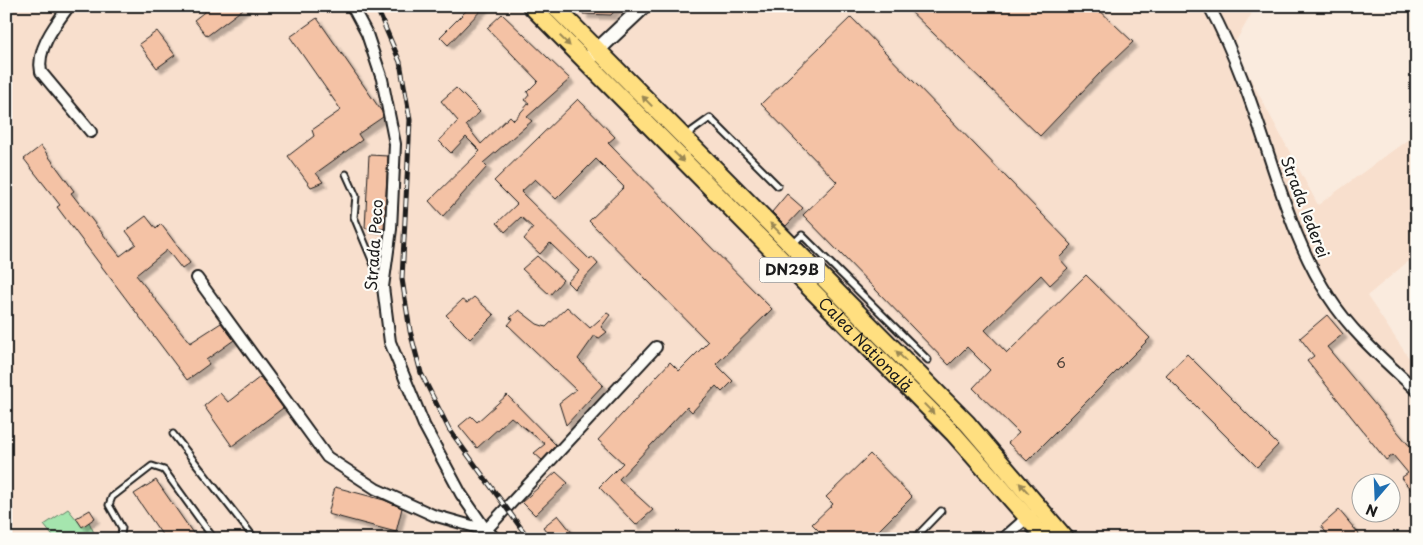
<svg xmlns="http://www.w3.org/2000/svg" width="1423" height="545" viewBox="0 0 1423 545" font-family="'Playpen Sans',sans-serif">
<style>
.built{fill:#f8dfcd;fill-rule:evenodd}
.green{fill:#a5e5ae;stroke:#608065}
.building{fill:#f4c2a5;stroke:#1c1c1c;filter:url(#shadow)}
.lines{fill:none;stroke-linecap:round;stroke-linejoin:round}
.lane-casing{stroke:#1c1c1c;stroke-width:9}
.street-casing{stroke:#1c1c1c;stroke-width:14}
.secondary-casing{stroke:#1c1c1c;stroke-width:18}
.primary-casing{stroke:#1c1c1c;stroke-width:20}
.lane{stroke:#fdfcf7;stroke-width:5}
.street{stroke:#fdfcf7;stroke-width:10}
.secondary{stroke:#fdfcf7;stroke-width:14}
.primary{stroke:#ffdf80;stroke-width:16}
.rail-casing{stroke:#1c1c1c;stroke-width:5}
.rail{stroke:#fdfcf7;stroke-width:3;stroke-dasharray:9;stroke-linecap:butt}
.oneway{fill:#998753}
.labels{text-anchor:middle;stroke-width:4.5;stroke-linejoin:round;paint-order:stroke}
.number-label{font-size:14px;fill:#52463e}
.shield{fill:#fdfcf7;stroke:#605f5e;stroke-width:1}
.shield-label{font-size:15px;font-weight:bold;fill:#1c1c1c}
.street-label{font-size:16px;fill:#1c1c1c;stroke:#fdfcf7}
</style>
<defs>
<filter id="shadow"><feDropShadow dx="4.5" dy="4.5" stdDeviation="1" flood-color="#0004"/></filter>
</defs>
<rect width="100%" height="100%" fill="#faebde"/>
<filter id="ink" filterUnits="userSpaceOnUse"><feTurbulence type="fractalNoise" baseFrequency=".02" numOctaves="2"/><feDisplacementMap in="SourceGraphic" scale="10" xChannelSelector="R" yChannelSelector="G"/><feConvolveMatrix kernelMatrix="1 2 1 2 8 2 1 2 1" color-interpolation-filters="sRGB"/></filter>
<g filter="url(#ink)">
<path class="built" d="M6 6H1256L1233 46 1318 205 1417 133V254L1367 296 1417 370V539H6ZM1360 482H1390V512H1360Z"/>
<path class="green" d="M68 509 82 526 89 522 95 535 89 539H55L44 525Z"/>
<g class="building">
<path d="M212 6H247L207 36 194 20Z"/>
<path d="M471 6H485L448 45 440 37Z"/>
<path d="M584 6H619L611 15 583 14Z"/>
<path d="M905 6H1095L1133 42 1099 74 1040 136Z"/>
<path d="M502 14 570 79 527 117 532 121 483 163 487 167 443 216 429 201 480 151 466 137 451 153 439 141 458 121 441 101 456 88 480 112 466 125 481 144 510 116 514 120 529 103 525 100 529 95 527 92 538 81 487 28Z"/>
<path d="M851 17 1072 245 1059 258 1068 268 1050 285 1041 275 985 330 1007 353 1086 275 1150 338 1027 461 1008 443 1019 433 973 388 990 370 967 347 949 365 803 215 837 182 761 104Z"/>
<path d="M317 18 382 112 383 117 358 134 362 140 316 173 323 182 311 187 288 156 314 136 312 130 341 110 290 37Z"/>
<path d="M157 31 175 55 157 68 139 44Z"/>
<path d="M578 99 615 137 608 143 772 309 716 364 733 381 722 392 716 386 692 412 687 407 619 479 653 510 636 525 599 487 623 463 598 440 670 362 679 371 708 342 589 221 624 187 596 159 556 199 535 179 521 192 590 260 592 257 598 264 574 289 567 282 579 271 550 243 540 254 524 239 533 228 521 217 505 232 497 223 517 204 494 181Z"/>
<path d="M41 146 74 191 71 193 120 256 136 244 126 231 146 216 156 229 161 224 190 263 182 269 167 250 136 275 190 343 221 323 234 340 206 360 209 364 187 380 57 207 60 205 24 159Z"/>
<path d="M369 155 388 156 384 229 365 228Z"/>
<path d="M787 194 803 208 786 226 772 212Z"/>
<path d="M537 256 563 280 550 295 522 269Z"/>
<path d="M474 297 494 315 470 339 446 315 462 300 467 303Z"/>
<path d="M567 307 590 328 607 313 610 315 601 327 607 332 598 339 595 335 578 359 603 385 566 425 559 403 576 390 508 325 513 319 510 318 519 310 537 324 546 327Z"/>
<path d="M1327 315 1343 334 1327 347 1417 455V497L1401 478 1408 473 1393 455 1386 460 1307 361 1314 356 1300 338Z"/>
<path d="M1187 354 1278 445 1257 467 1166 376Z"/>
<path d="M260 377 283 408 232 446 204 406 220 393 228 402Z"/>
<path d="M507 395 556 445 542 460 534 453 545 444 511 417 477 448 459 426 471 416 477 422Z"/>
<path d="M870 454 912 497 870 539H827L812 524 833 504 826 497Z"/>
<path d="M556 472 568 483 535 515 522 502Z"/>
<path d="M156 480 197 539H165L134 494Z"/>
<path d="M335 487 384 500 402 508 396 532 328 514Z"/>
<path d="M90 510 95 518 82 527 76 518Z"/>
<path d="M1339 510 1363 539H1331L1321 526Z"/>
<path d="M558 515 577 539H552L543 527Z"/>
</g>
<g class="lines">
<defs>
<g id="lane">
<path d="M685 136 710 118 778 186"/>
<path d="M346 174 356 196 354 217 382 284"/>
<path d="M794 243 802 235 928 360"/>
<path d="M173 434 255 539"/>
<path d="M116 539 121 535 122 528 109 505 112 497 152 466 164 470 214 539"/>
<path d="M914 539 941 511"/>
</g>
<g id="street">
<path d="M69 6C55 25 36 49 41 72L91 132"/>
<path d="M352 6 367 34 382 79 395 144 391 229 383 287 390 342 424 425 461 494 486 530 496 539"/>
<path d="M1209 6C1237 57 1255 113 1273 168 1288 213 1303 257 1329 297 1352 333 1386 362 1417 391"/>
<path d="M197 278 327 457 376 489 433 515 486 530 656 347"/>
<path d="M1003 539 1030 515"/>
</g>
<path id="secondary" d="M590 57 644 6"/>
<g id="primary">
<path id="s1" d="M531 6 954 434 1046 539"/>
<path d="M554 6 967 423 1066 539"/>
</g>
</defs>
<use href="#lane" class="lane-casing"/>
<use href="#street" class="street-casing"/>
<use href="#secondary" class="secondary-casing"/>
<use href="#primary" class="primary-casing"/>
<use href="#lane" class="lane"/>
<use href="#street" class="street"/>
<use href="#secondary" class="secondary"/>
<use href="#primary" class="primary"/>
<defs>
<path id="rail" d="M376 6 400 62 410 120 402 279 410 331 421 373 449 429 529 539"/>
</defs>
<use href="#rail" class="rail-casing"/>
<use href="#rail" class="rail"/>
</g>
<defs><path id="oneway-solid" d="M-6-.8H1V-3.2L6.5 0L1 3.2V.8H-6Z" transform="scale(1.25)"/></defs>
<g class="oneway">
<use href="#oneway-solid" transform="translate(565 41) rotate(45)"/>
<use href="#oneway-solid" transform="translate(647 101) rotate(-134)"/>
<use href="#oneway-solid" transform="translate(679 157) rotate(45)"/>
<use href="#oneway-solid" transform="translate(775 228) rotate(-135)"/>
<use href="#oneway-solid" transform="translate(901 356) rotate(-134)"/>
<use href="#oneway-solid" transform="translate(929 409) rotate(46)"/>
<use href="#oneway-solid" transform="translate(1024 488) rotate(-132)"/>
</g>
</g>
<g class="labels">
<g class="number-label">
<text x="1061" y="368">6</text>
</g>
<rect class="shield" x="759.5" y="257.5" width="65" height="25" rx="4"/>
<g class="shield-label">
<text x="792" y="275">DN29B</text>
</g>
<g class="street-label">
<text transform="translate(1305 207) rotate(69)" y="6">Strada Iederei</text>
<text transform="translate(374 245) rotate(-86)" y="6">Strada Peco</text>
<text dy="6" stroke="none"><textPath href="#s1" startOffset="476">Calea Națională</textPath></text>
</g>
</g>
<rect width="1423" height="545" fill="none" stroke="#fdfcf7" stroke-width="25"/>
<rect x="12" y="12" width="1398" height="520" fill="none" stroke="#1c1c1c" stroke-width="2" filter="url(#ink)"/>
<g transform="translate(1376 498) rotate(199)"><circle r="24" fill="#fdfcf7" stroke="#a3a29f"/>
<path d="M0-4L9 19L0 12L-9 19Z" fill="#1f6fb2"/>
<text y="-8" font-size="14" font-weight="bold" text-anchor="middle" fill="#1c1c1c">N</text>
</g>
</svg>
